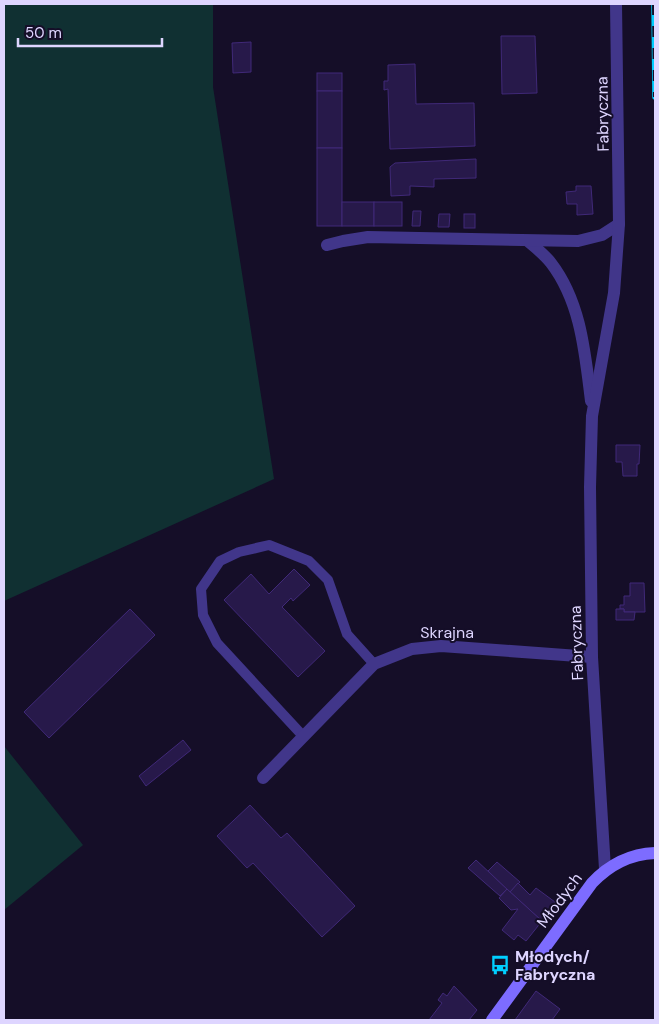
<svg xmlns="http://www.w3.org/2000/svg" width="659" height="1024" viewBox="0 0 659 1024" font-family="'DM Sans',sans-serif">
<style>
.green{fill:#103032}
.building{fill:#27194a;stroke:#402978}
.lines{fill:none;stroke-linecap:round;stroke-linejoin:round}
.lane{stroke:#41368a;stroke-width:10}
.street{stroke:#41368a;stroke-width:12}
.secondary{stroke:#7d6cff;stroke-width:12}
.rail-casing{stroke:#01ceff;stroke-width:5.5}
.rail{stroke:#150e28;stroke-width:4;stroke-dasharray:11;stroke-linecap:butt}
.labels{text-anchor:middle;stroke-width:4;stroke-linejoin:round;paint-order:stroke}
.street-label{font-size:16px;fill:#ded5ff;stroke:#150e28}
.poi-label{font-size:16px;font-weight:bold;fill:#ded5ff;stroke:#150e28;text-anchor:start}
</style>
<rect width="100%" height="100%" fill="#150e28"/>
<g class="green">
<path d="M4 4H213V87L274 479 4 601Z"/>
<path d="M4 746 83 845 4 910Z"/>
</g>
<g class="building">
<path d="M501 36H535L537 93 502 94Z"/>
<path d="M251 42V72L233 73 232 43Z"/>
<path d="M415 64 416 104 474 103 475 146 390 149 388 89 384 90V81H388V65Z"/>
<rect x="317" y="73" width="25" height="18"/>
<rect x="317" y="91" width="25" height="57"/>
<rect x="317" y="148" width="25" height="78"/>
<path d="M476 159V178L434 179V187L410 186V195L391 196 390 167 395 163Z"/>
<path d="M576 186H591L593 214 577 215V204H567L566 192 576 191Z"/>
<rect x="342" y="202" width="32" height="24"/>
<rect x="374" y="202" width="28" height="24"/>
<path d="M413 211H421L420 226H412Z"/>
<path d="M439 214H450L449 227H438Z"/>
<rect x="464" y="214" width="11" height="14"/>
<path d="M616 445H640L639 464H637V476H623L622 462H616Z"/>
<path d="M294 569 310 585 293 601 291 598 282 607 325 651 298 677 224 600 251 574 269 594Z"/>
<path d="M630 583H644L645 612H624V609H620V605H624V596H630Z"/>
<path d="M130 609 155 635 49 738 24 712Z"/>
<path d="M616 609H624V612H635L634 620H616Z"/>
<path d="M183 740 191 750 146 786 139 776Z"/>
<path d="M250 805 281 838 287 833 355 906 322 937 253 863 247 868 217 836Z"/>
<path d="M476 860 507 889 500 896 468 868Z"/>
<path d="M497 862 520 882 510 892 488 871Z"/>
<path d="M518 883 530 895 536 888 555 902 542 921 510 892Z"/>
<path d="M507 889 542 921 526 941 518 935 514 940 502 930 518 909 511 910 499 898Z"/>
<path d="M454 986 477 1010 469 1020H429L442 1003 438 1000 443 993 447 996Z"/>
<path d="M536 991 560 1009 552 1020H515Z"/>
</g>
<g class="lines">
<path class="lane" d="M303 736 217 643 203 615 201 589 220 561 239 552 269 545 309 561 328 580 347 634 374 664"/>
<g class="street">
<path d="M529 242C536 248 545 255 551 263 581 302 585 353 591 401"/>
<path d="M327 245 343 241 368 237 578 241 602 235 619 224"/>
<path d="M263 778 374 664 412 649 441 646 592 657"/>
<path d="M605 869 592 657 590 487 592 416 614 293 619 224 616 4"/>
</g>
<path class="secondary" d="M492 1020 592 883C609 865 630 854 655 853"/>
<defs>
<path id="rail" d="M654 4 655 97"/>
</defs>
<use href="#rail" class="rail-casing"/>
<use href="#rail" class="rail"/>
</g>
<defs>
<symbol id="bus-bare" viewBox="-9 -9 18 18"><path d="M-5-6H5V4H4V6H2V4H-2V6H-4V4H-5ZM-3.5-4V0h7V-4ZM-3.5 1.2v1.5H-2V1.2ZM2 1.2v1.5H3.5V1.2Z" fill="#01ceff" stroke="#150e28" stroke-width="2.5" paint-order="stroke"/></symbol>
</defs>
<g fill-rule="evenodd">
<use href="#bus-bare" x="486" y="951" width="28" height="28"/>
</g>
<g class="labels">
<g class="street-label">
<text transform="translate(602 114) rotate(-91)" y="6">Fabryczna</text>
<text x="447" y="638">Skrajna</text>
<text transform="translate(576 643) rotate(-92)" y="6">Fabryczna</text>
<text transform="translate(559 900) rotate(-53)" y="6">Młodych</text>
</g>
<g class="poi-label">
<text x="515" y="962">Młodych/<tspan x="515" dy="18">Fabryczna</tspan></text>
</g>
</g>
<rect width="659" height="1024" fill="none" stroke="#ded5ff" stroke-width="10"/>
<path d="M18 38v8h144v-8" fill="none" stroke="#ded5ff" stroke-width="2.5"/>
<text x="25" y="38" font-size="15" fill="#ded5ff" stroke="#150e28" stroke-width="4" paint-order="stroke">50 m</text>
</svg>
